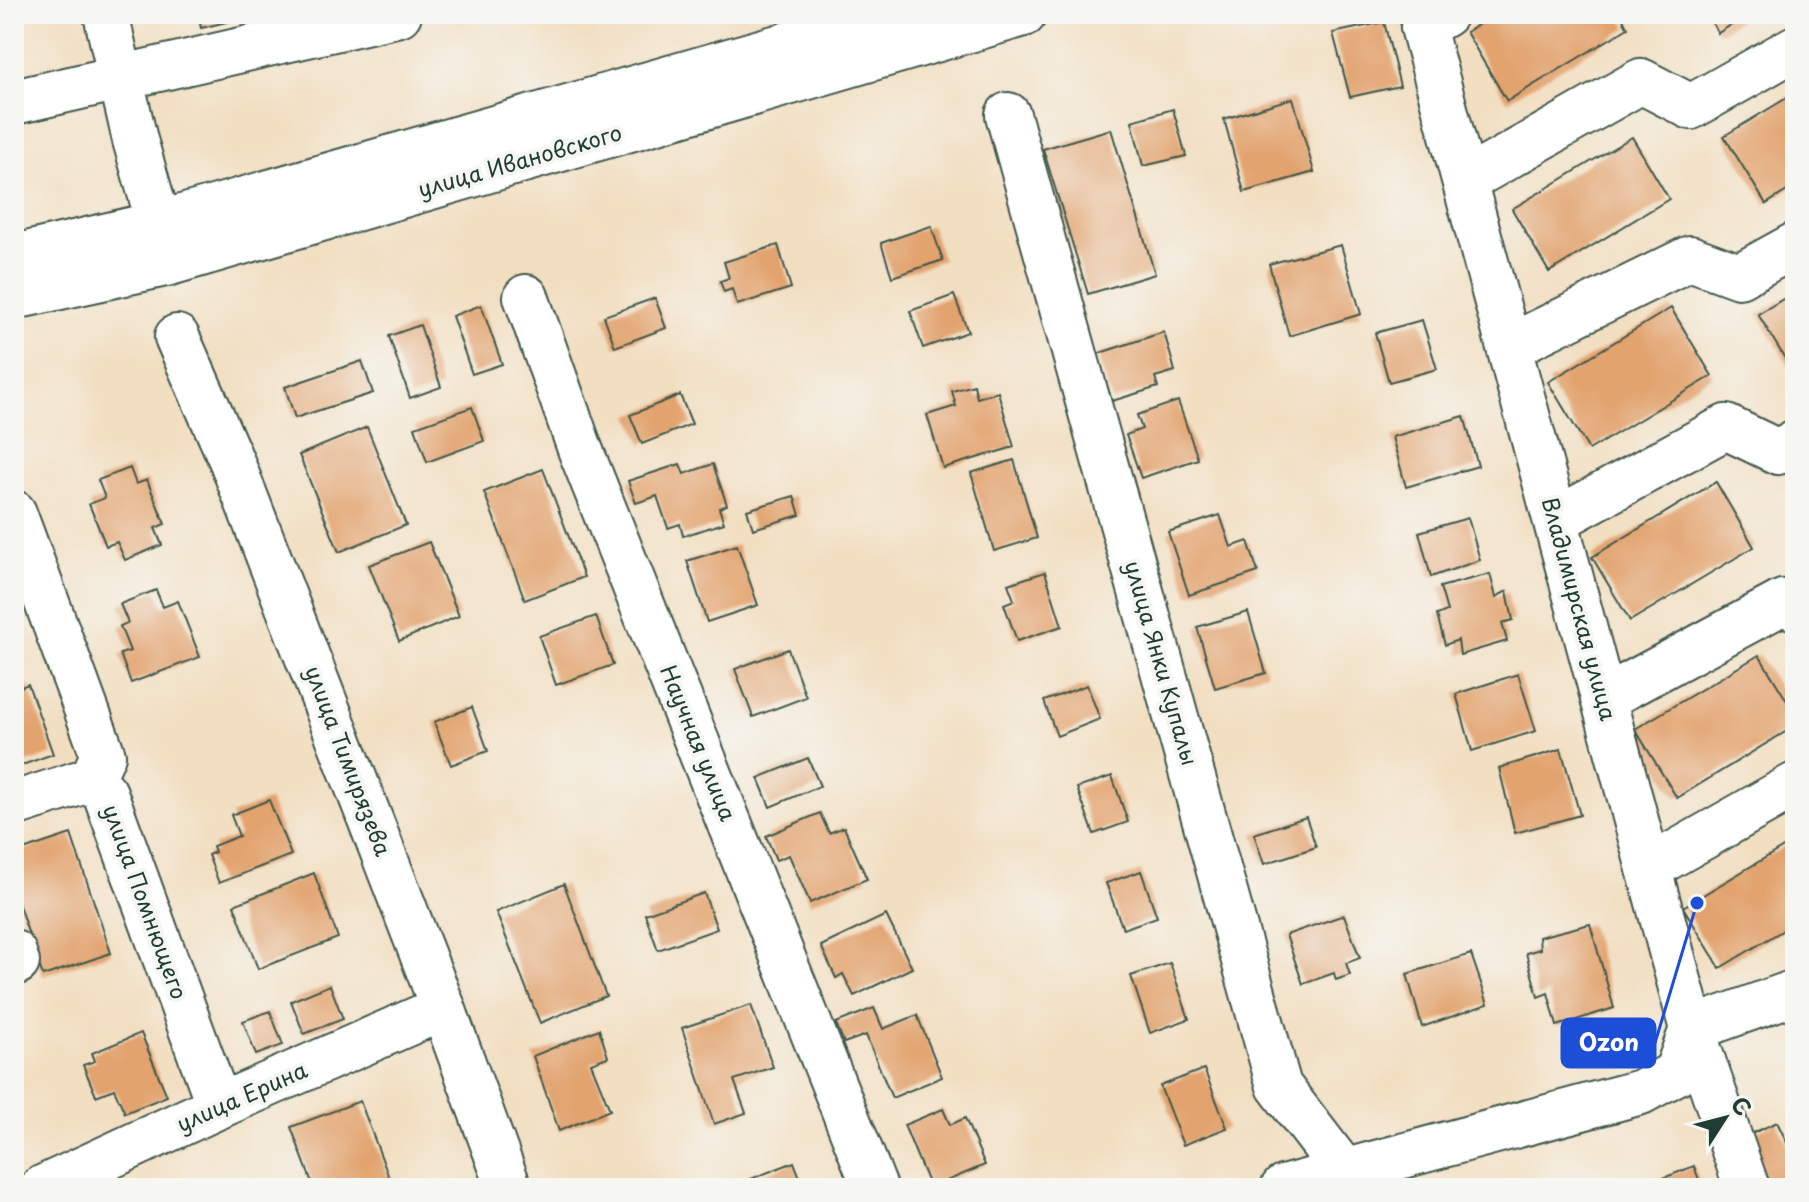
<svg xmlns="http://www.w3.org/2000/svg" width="1809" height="1202" viewBox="0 0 1809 1202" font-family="'Playpen Sans',sans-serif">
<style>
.building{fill:#e2a36e}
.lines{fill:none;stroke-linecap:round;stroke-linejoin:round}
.minor-casing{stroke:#3f5549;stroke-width:48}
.minor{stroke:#fff;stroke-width:44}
.labels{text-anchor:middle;stroke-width:8;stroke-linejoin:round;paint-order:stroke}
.street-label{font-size:22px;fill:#1f3d34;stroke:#f6f6f2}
.leader{fill:none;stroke:#1d4ed8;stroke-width:3}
.callout-dot{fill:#1d4ed8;stroke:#f6f6f2;stroke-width:3}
.callout{fill:#1d4ed8;stroke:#1d4ed8;stroke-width:3}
.callout-label{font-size:24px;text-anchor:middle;font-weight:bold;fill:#fff}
</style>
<rect width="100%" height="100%" fill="#f6f6f2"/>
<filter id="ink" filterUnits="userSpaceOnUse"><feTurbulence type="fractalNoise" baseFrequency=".0125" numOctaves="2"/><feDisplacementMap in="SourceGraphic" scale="16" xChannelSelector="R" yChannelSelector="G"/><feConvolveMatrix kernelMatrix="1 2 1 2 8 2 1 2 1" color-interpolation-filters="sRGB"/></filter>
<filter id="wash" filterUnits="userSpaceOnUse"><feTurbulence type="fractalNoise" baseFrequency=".006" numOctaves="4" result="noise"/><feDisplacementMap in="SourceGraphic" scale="32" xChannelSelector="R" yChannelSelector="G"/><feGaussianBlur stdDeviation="1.8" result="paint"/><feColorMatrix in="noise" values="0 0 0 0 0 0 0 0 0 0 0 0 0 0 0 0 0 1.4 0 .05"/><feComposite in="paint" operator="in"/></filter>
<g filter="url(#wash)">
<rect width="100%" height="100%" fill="#f2dfc2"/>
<g id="blocks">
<g class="building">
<path d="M198 14H256V15L201 28Z"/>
<path d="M1496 14H1620L1628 28 1507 101 1466 32Z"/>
<path d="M1707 14H1749L1718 33Z"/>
<path d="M1384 22 1400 86 1350 97 1333 33Z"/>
<path d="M1795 93V186L1766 204 1724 136Z"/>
<path d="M1293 98 1314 172 1244 192 1224 119Z"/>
<path d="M1173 109 1186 156 1143 166 1132 121Z"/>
<path d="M1111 129 1155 274 1088 294 1043 149Z"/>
<path d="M1632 137 1669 199 1549 272 1512 209Z"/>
<path d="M931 226 943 260 892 277 881 243Z"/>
<path d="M778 245 791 288 737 305 732 289 724 292 720 281 729 278 724 262Z"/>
<path d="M1341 245 1361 314 1289 336 1269 264Z"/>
<path d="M1795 292V375L1758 314Z"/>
<path d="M954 295 968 332 923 348 910 311Z"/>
<path d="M655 298 666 328 615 347 604 316Z"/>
<path d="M481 305 502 364 472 374 452 316Z"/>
<path d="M1671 308 1712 376 1589 450 1548 382Z"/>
<path d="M1422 320 1437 369 1389 382 1375 333Z"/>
<path d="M420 325 441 387 410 398 389 336Z"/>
<path d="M1164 332 1175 371 1155 377 1158 387 1112 401 1097 354Z"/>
<path d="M362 361 373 393 295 418 285 387Z"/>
<path d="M974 385 977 398 998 392 1014 447 943 468 927 415 956 406 952 391Z"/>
<path d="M680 395 692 424 642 444 630 415Z"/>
<path d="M1178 401 1198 459 1141 478 1126 435 1142 429 1137 415Z"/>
<path d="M472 407 484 441 427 462 415 427Z"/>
<path d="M1464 416 1478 466 1406 487 1392 437Z"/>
<path d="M367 427 406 525 339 552 299 455Z"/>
<path d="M1014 460 1037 538 994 551 971 473Z"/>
<path d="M680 464 684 474 713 464 727 505 719 508 724 523 683 536 680 524 668 528 657 496 636 503 628 481Z"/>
<path d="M130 468 136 484 147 480 165 524 155 528 162 545 125 560 117 542 106 546 89 504 105 498 98 480Z"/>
<path d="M543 469 584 577 525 600 484 492Z"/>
<path d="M1716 482 1754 547 1630 621 1592 557Z"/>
<path d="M794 496 800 515 753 529 747 510Z"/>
<path d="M1220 515 1231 547 1248 541 1258 572 1189 595 1168 532Z"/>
<path d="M1468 518 1480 560 1431 577 1419 532Z"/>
<path d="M429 542 459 616 399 641 369 565Z"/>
<path d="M737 545 758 605 707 622 687 561Z"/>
<path d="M1045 572 1062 626 1017 641 1004 604 1014 600 1008 584Z"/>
<path d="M1490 574 1496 597 1507 591 1513 620 1502 623 1507 641 1460 655 1458 640 1445 645 1437 615 1447 611 1440 587Z"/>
<path d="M156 590 163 607 178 601 200 657 131 683 120 654 130 651 120 626 128 623 120 604Z"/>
<path d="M1248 612 1266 673 1215 688 1197 627Z"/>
<path d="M596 616 613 665 556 685 539 636Z"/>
<path d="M788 649 806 697 753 717 735 669Z"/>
<path d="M1759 655 1795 714V726L1677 798 1635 729Z"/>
<path d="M1518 674 1536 731 1472 751 1456 694Z"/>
<path d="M28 684 53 754 14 768V690Z"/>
<path d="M1087 685 1100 719 1057 736 1044 701Z"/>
<path d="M472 707 488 751 451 765 434 722Z"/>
<path d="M1561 749 1580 815 1515 833 1499 768Z"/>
<path d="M808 758 820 786 770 807 758 778Z"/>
<path d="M1112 776 1128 822 1094 834 1077 788Z"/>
<path d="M269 800 291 855 219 883 208 855 215 852 213 846 239 836 231 815Z"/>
<path d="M820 813 829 833 844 827 867 879 810 903 789 855 776 860 766 836Z"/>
<path d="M1306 817 1316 847 1264 864 1254 834Z"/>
<path d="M71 834 111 953 43 976 14 891V853Z"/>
<path d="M1795 840V923L1720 968 1683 907Z"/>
<path d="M1141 871 1157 917 1123 929 1106 883Z"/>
<path d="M314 873 338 938 258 969 234 905Z"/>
<path d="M564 884 606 996 540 1023 496 912Z"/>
<path d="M704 893 717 929 658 950 645 914Z"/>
<path d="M886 915 912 968 854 996 843 974 836 978 821 946Z"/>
<path d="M1344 915 1360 958 1346 963 1350 975 1336 980 1334 973 1303 984 1286 935Z"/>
<path d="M1590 924 1614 1008 1557 1026 1548 993 1538 997 1526 953 1540 949 1539 937Z"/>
<path d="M1471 954 1488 1004 1422 1027 1407 974Z"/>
<path d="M1170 963 1189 1019 1150 1033 1131 976Z"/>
<path d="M330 985 343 1019 304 1034 291 1001Z"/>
<path d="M751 1005 773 1067 734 1080 746 1113 714 1124 682 1028Z"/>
<path d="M874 1008 883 1029 917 1015 942 1077 892 1098 866 1035 844 1043 836 1023Z"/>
<path d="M270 1011 283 1045 256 1055 243 1021Z"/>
<path d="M599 1029 608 1057 591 1063 610 1110 559 1131 533 1056Z"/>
<path d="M141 1033 167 1096 125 1113 114 1089 96 1096 83 1065 95 1061 92 1053Z"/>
<path d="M1204 1069 1227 1128 1183 1145 1160 1086Z"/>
<path d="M360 1101 393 1188H314L291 1127Z"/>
<path d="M943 1109 950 1125 965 1118 985 1165 930 1188 904 1125Z"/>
<path d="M1777 1122 1795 1159V1182L1781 1188H1761L1740 1139Z"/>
<path d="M794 1162 804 1188H728Z"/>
<path d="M1694 1166 1702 1188H1638Z"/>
</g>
</g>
</g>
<g filter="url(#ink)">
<use href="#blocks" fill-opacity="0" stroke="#3f5549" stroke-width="2"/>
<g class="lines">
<defs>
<g id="minor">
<path d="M106 14 135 140 167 252"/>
<path d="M1445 14 1423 27 1692 1029 1747 1188"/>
<path d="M14 102 399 14"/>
<path d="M1008 115 1279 1086 1357 1188"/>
<path d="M1465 181 1641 81 1691 107 1795 48"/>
<path d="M14 257 161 223 894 14"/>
<path d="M14 297 170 263 1024 14"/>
<path d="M526 297 580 449 875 1188"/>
<path d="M177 337 232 462 443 1008 509 1188"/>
<path d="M1509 347 1690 258 1739 276 1795 245"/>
<path d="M14 513 103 755 92 779"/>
<path d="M1556 520 1726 427 1778 452 1795 442"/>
<path d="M1603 699 1783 602 1795 608"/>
<path d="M14 804 92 779 105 793 219 1106"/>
<path d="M1649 868 1795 785"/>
<path d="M14 953 17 962 14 963"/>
<path d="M42 1188 219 1106 443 1008"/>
<path d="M1283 1188 1641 1092 1676 1073 1692 1029 1795 992"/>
</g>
</defs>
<use href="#minor" class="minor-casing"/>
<use href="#minor" class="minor"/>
</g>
</g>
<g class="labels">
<g class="street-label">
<text transform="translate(520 161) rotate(-16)" y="8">улица Ивановского</text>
<text transform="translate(1579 609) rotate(75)" y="8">Владимирская улица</text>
<text transform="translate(1161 663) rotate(74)" y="8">улица Янки Купалы</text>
<text transform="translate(698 743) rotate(68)" y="8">Научная улица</text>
<text transform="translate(348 761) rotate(69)" y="8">улица Тимирязева</text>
<text transform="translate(145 902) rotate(70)" y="8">улица Помнющего</text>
<text transform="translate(242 1097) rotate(-24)" y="8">улица Ерина</text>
</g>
</g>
<path class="leader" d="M1697 903L1655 1043"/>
<circle class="callout-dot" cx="1697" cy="903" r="8"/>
<rect class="callout" x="1562" y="1019" width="93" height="48" rx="8"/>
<g class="callout-label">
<text x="1609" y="1051">Ozon</text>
</g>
<rect width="1809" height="1202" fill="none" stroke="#f6f6f2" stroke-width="48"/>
<g transform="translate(1725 1118) rotate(54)" stroke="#f6f6f2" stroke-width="6" paint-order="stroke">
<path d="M0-6L14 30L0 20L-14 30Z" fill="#1f3d34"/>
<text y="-12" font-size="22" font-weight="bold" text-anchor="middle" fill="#1f3d34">С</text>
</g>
</svg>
